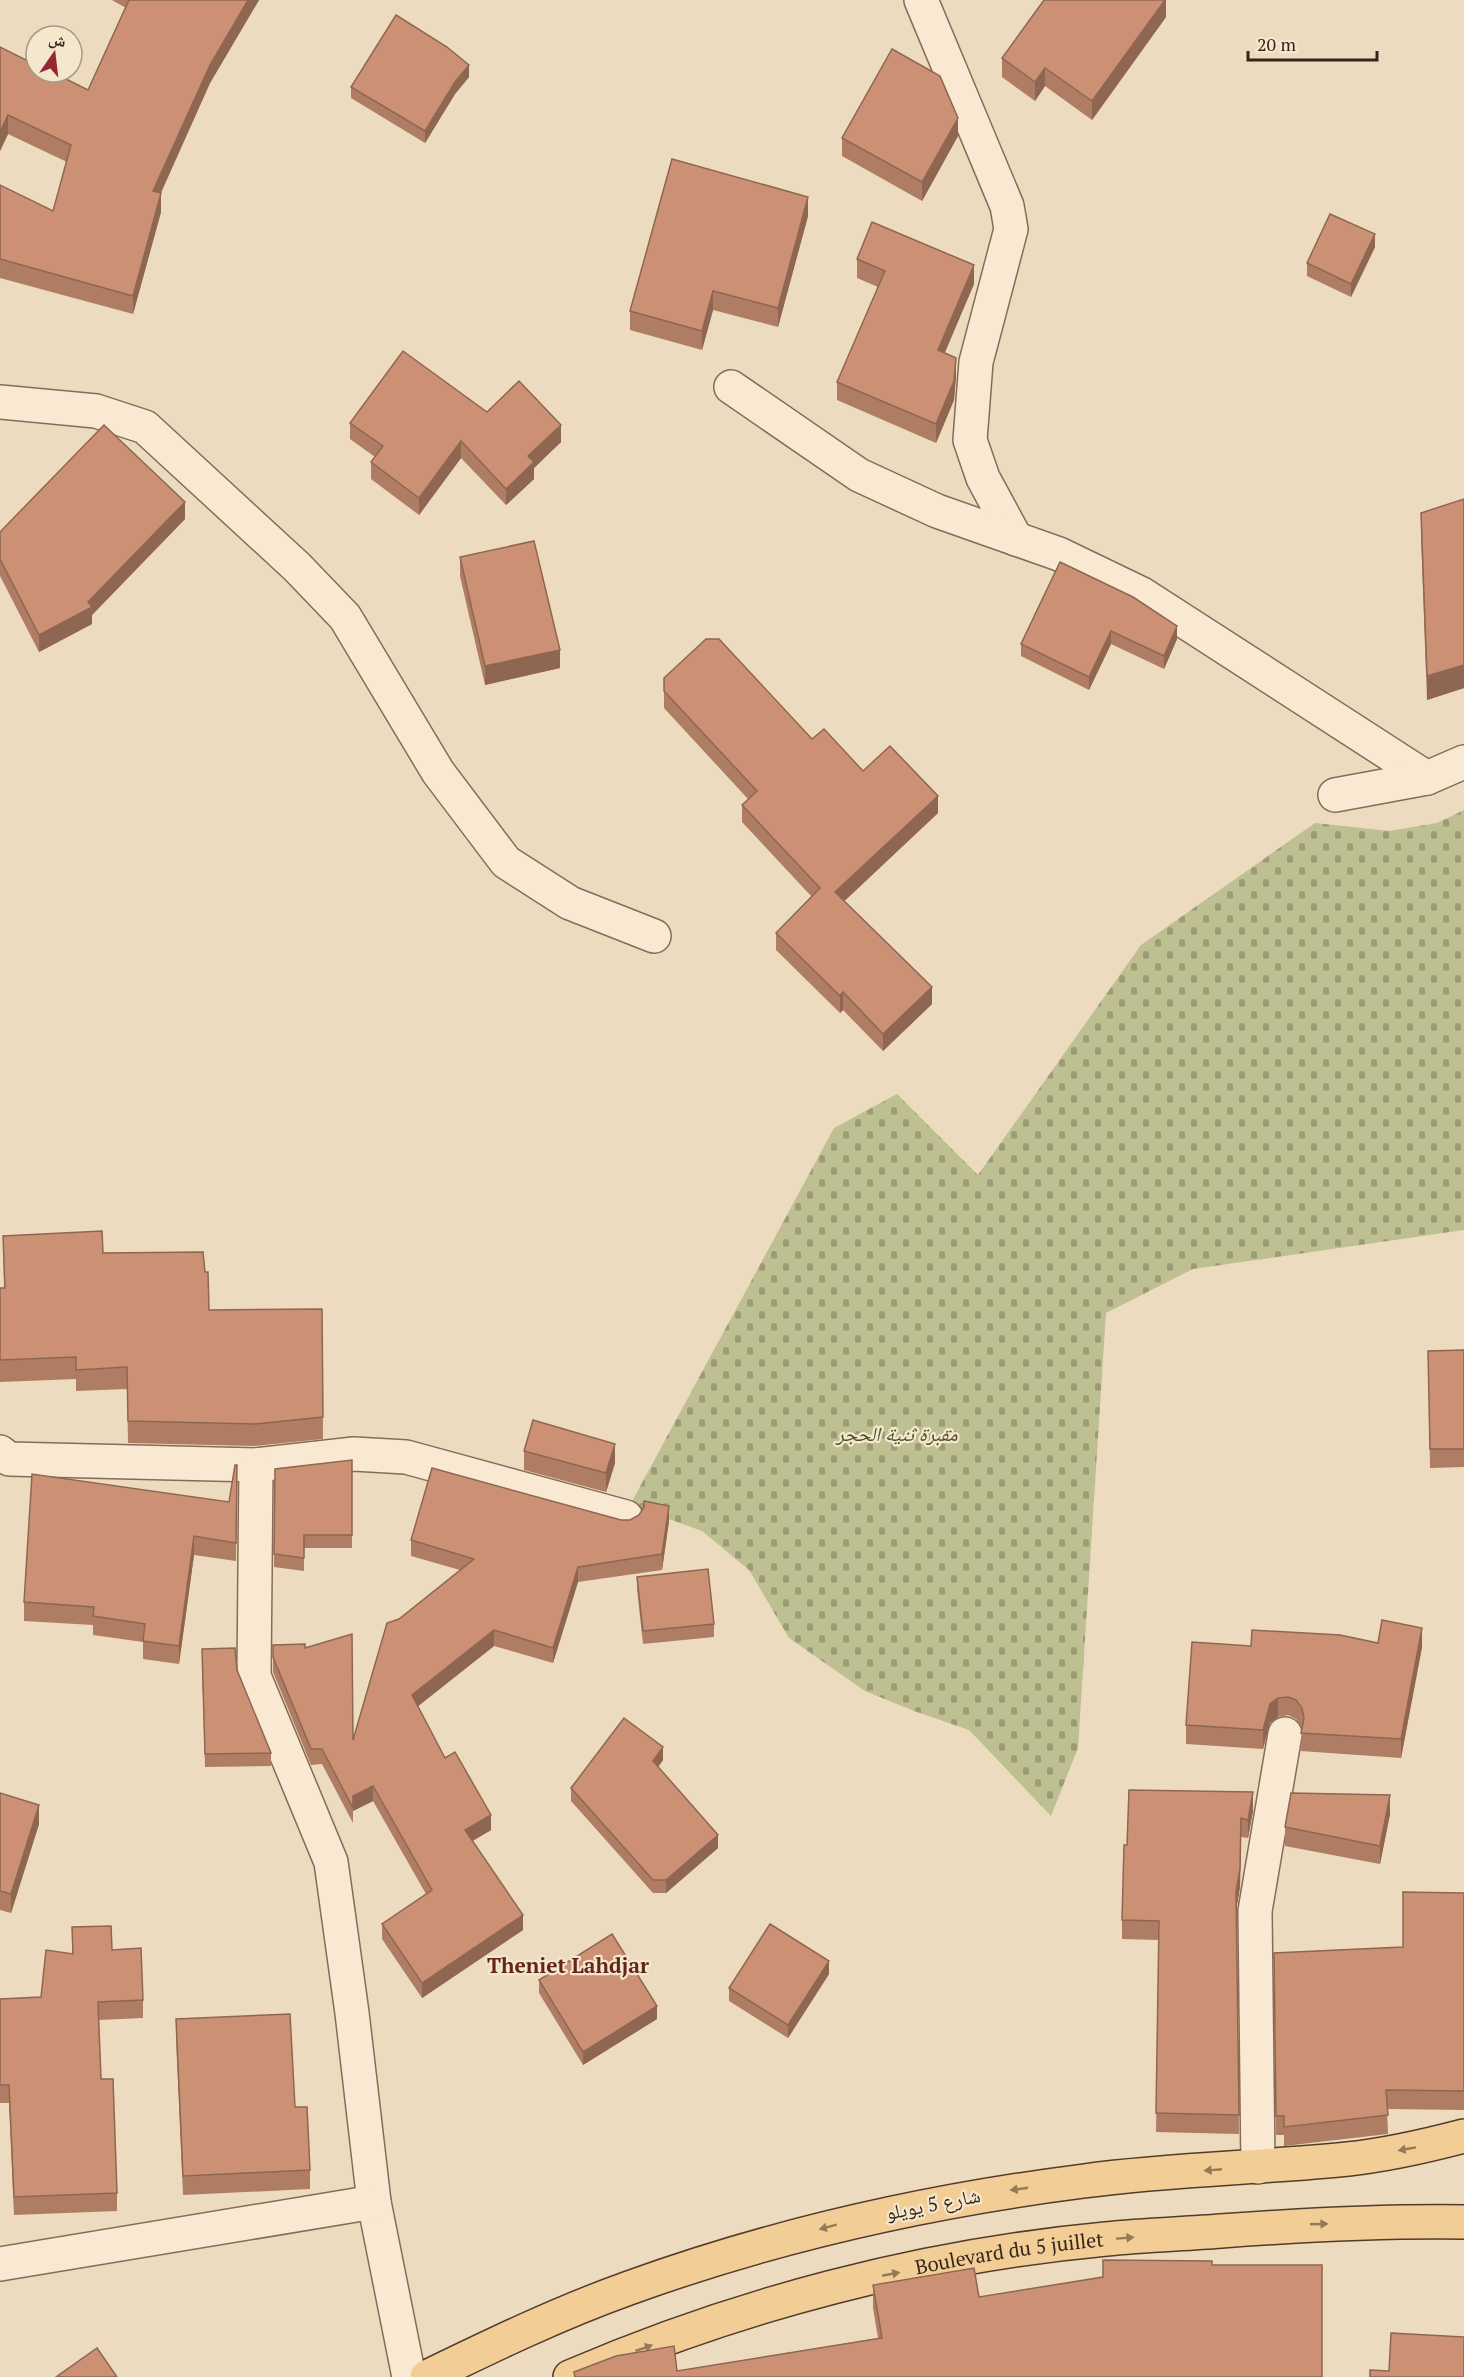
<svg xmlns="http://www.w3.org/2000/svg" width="1464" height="2377" viewBox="0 0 1464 2377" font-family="'PT Serif','Noto Naskh Arabic',serif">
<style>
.cemetery{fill:url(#cemetery-stones)}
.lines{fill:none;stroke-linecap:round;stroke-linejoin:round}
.minor-casing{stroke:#866c57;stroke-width:36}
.major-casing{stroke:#533b2c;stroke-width:36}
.minor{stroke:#f9e9d2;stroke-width:33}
.major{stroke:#f2cd95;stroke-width:33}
.wall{fill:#af7d64}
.shaded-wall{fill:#8f6651}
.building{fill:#cc9174;stroke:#8f6651;stroke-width:1.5}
.oneway{fill:#947a58}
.labels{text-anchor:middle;stroke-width:4.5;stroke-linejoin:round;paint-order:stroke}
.park-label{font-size:20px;font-style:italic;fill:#4a5222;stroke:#f5e6ce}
.street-label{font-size:20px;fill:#35261c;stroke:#f5e6ce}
.neighbourhood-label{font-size:21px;font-weight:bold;fill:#62241b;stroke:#f5e6ce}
</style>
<defs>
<pattern id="cemetery-stones" width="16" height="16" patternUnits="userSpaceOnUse" patternTransform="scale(1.5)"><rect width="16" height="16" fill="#bec092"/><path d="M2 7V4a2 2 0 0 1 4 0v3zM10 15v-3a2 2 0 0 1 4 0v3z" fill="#9b9c76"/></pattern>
</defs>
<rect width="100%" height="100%" fill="#eddbbf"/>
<path class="cemetery" d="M1464 810V1230L1193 1269 1106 1313 1078 1748 1051 1816 969 1730 914 1711 865 1691 789 1638 749 1570 702 1531 630 1505 834 1128 897 1094 978 1175 1141 945 1315 823 1389 831 1437 823Z"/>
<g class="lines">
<defs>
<g id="minor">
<path d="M921 0 1007 206 1011 229 976 362 970 440 983 478 1016 539"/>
<path d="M731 387 859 475 937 511 1059 554 1142 594 1427 778"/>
<path d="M0 402 96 411 145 427 297 567 345 617 438 772 506 862 570 903 654 936"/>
<path d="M1335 795 1427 778 1464 762"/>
<path d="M0 1452 9 1459 256 1465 354 1454 406 1457 626 1517"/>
<path d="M256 1465 254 1676 331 1862 352 2013 374 2202 409 2377"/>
<path d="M1258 2167 1255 1911 1285 1734"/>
<path d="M0 2264 374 2202"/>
</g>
<g id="major">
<path d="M427 2377C493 2345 559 2313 629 2288 778 2234 927 2201 1084 2181 1172 2169 1260 2168 1348 2159 1387 2155 1426 2146 1464 2136"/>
<path id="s1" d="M570 2377C739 2304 923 2256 1106 2239 1144 2235 1183 2234 1221 2231 1302 2225 1383 2221 1464 2222"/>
</g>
</defs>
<use href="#minor" class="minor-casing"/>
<use href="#major" class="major-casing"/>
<use href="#minor" class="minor"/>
<use href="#major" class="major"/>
</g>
<g class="wall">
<path d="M112 0H259L210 83 161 193V212L133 314 0 278V185L53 211 67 162 8 134 0 151V47L88 90 126 8Z"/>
<path d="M1166 0V17L1092 120 1045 86 1035 101 1002 77V58Z"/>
<path d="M469 77 455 94 425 143 351 98V87Z"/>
<path d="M958 136 922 201 842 156V138Z"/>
<path d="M808 216 778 327 713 310 702 350 630 330V311Z"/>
<path d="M1375 247 1351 297 1307 276V263Z"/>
<path d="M857 259 974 284 944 353 956 376 954 400 936 443 837 400V382L878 287 857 278Z"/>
<path d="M487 412 561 442 534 468V479L506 505 461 458 419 515 371 479V462L375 457 350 439V423Z"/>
<path d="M1464 499V688L1427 700 1421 536V513Z"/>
<path d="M185 519 92 615V624L39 652 0 576V532Z"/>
<path d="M460 557 560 668 485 685 460 576Z"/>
<path d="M1060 562 1177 639 1164 669 1111 644 1089 690 1021 656V644Z"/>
<path d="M664 678 812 739 863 771 938 813 844 901 932 1004 883 1051 843 1010 840 1013 776 950V933L812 897 742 822V805L748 799 664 708Z"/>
<path d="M3 1236 103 1253 209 1310 322 1309 323 1439 255 1446 128 1443 127 1389 76 1391V1379L0 1382V1288H4Z"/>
<path d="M1464 1350V1467L1430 1468 1428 1351Z"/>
<path d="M524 1451 615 1463 606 1492 524 1470Z"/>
<path d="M352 1460V1548H304V1571L274 1567 275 1469Z"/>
<path d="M237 1465 236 1561 194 1555 179 1664 143 1659V1642L93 1635V1625L24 1621V1602L229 1502Z"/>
<path d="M621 1520 669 1521 662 1570 578 1582 553 1663 494 1646 418 1706 445 1758 491 1830 473 1841 523 1930 422 1998 382 1939V1924L426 1894 373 1801 353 1811V1823L322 1764 311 1765 273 1672V1645L305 1648 353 1740 399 1619 460 1570 411 1556V1540Z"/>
<path d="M637 1577 714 1624V1637L643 1644 637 1589Z"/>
<path d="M1378 1643 1422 1647 1401 1758 1301 1751 1302 1727 1296 1719 1288 1715 1278 1717 1270 1723 1263 1749 1186 1744V1725L1251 1646Z"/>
<path d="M202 1662 237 1670 271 1753V1766L205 1767Z"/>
<path d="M663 1760 658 1767 718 1848 666 1893H653L571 1801V1788Z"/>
<path d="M0 1793 39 1824 11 1913 0 1910Z"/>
<path d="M1253 1811 1248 1838 1241 1837 1240 1887 1236 1910 1239 2134 1156 2132 1159 1940 1122 1939V1920L1127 1845Z"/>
<path d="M1390 1814 1380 1864 1285 1846V1827Z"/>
<path d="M1464 1893V2110L1387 2109 1388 2134 1284 2146V2135H1276L1274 1953 1403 1947Z"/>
<path d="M72 1927 112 1950 143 2000V2018L98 2020 101 2079 117 2193V2211L14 2215 9 2103H0V1999L41 1997 72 1954Z"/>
<path d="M829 1974 788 2038 729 2001V1988Z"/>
<path d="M539 1980 657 2019 583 2065 539 1993Z"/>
<path d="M176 2019 295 2107 310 2170V2189L183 2195 176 2038Z"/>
<path d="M1212 2265 1322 2377H574V2372L677 2371 878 2338 873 2308V2285L979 2297Z"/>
</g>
<g class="shaded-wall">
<path d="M248 0H259L210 83 153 210V191L210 65Z"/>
<path d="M1165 0H1166V17L1092 120V101Z"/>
<path d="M469 65V77L455 94 425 143V131L455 82Z"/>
<path d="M1045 68V86L1035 101V82Z"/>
<path d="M8 115V134L0 151V132Z"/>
<path d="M958 118V136L922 201V182Z"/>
<path d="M161 193V212L133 314V296Z"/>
<path d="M808 197V216L778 327V308Z"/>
<path d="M1375 234V247L1351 297V284Z"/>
<path d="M974 265V284L938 369V350Z"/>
<path d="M713 291V310L702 350V331Z"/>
<path d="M956 358V376L954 400 936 443V424Z"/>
<path d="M561 425V442L534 468V479L506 505V489L528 456Z"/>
<path d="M461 441V458L419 515V498Z"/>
<path d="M185 502V519L92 615V624L39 652V635L88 602Z"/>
<path d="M1177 626V639L1164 669V656Z"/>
<path d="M1111 631V644L1089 690V677Z"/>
<path d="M560 650V668L485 685V666Z"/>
<path d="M1464 665V688L1427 700V676Z"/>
<path d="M938 796V813L835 910V892Z"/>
<path d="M932 987V1004L883 1051V1034Z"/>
<path d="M843 992V1010L840 1013V996Z"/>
<path d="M615 1444V1463L606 1492V1473Z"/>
<path d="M669 1506V1521L662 1570V1554Z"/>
<path d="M194 1536V1555L179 1664V1646Z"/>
<path d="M578 1567V1582L553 1663V1648Z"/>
<path d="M1422 1628V1647L1401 1758V1739Z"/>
<path d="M494 1630V1646L412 1711V1695Z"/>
<path d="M1278 1698V1717L1270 1723 1263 1749V1730L1270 1704Z"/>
<path d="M663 1747V1760L653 1774V1761Z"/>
<path d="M373 1786V1801L353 1811V1796Z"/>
<path d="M1253 1792V1811L1248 1838V1820Z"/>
<path d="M1390 1795V1814L1380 1864V1846Z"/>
<path d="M39 1805V1824L11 1913V1894Z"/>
<path d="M491 1815V1830L465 1845V1830Z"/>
<path d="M718 1835V1848L666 1893V1880Z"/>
<path d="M1241 1837 1240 1887 1236 1911V1892Z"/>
<path d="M523 1915V1930L422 1998V1983Z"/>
<path d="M829 1961V1974L788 2038V2025Z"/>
<path d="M657 2006V2019L583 2065V2052Z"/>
</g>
<g class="building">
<path d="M129 0H248L210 65 153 191 161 193 133 296 0 259V185L53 211 71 145 8 115 0 132V47L36 65V72H52L88 90Z"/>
<path d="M1044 0H1165L1092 101 1045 68 1035 82 1002 58Z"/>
<path d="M396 15 447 47 469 65 455 82 425 131 351 87Z"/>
<path d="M892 49 940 76 958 118 922 182 842 138Z"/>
<path d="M672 159 808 197 778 308 713 291 702 331 630 311Z"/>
<path d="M1330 214 1375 234 1351 284 1307 263Z"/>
<path d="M872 222 974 265 938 350 956 358 954 381 936 424 837 382 885 271 857 259Z"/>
<path d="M403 351 487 412 519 381 561 425 528 456 534 462 506 489 461 441 419 498 371 462 383 446 350 423Z"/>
<path d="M104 425 185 502 88 602 92 607 39 635 0 559V532Z"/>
<path d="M1464 499V665L1427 676 1421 513Z"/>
<path d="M534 541 560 650 485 666 460 557Z"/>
<path d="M1060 562 1133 597 1177 626 1164 656 1111 631 1089 677 1021 644Z"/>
<path d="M706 639H719L812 739 824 729 863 771 890 746 938 796 835 892 932 987 883 1034 843 992 840 996 776 933 820 888 742 805 757 791 664 691V678Z"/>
<path d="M102 1231 103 1253 203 1252 205 1272H208L209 1310 322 1309 323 1417 255 1424 128 1421 127 1367 76 1370V1357L0 1360V1288H5L3 1236Z"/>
<path d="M1464 1350V1449H1430L1428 1351Z"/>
<path d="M533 1420 615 1444 606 1473 524 1451Z"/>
<path d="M352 1460V1535H304V1558L274 1554 275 1469Z"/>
<path d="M235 1465H237L236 1543 194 1536 179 1646 143 1641 145 1624 93 1616 94 1607 24 1602 32 1474 229 1502Z"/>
<path d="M432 1468 621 1520H630L639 1515 644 1507V1501L669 1506 662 1554 578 1567 553 1648 494 1630 412 1695 445 1758 455 1752 491 1815 465 1830 523 1915 422 1983 382 1924 432 1890 373 1786 353 1796V1808L322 1749H311L273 1657V1645L305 1644V1648L352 1634 353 1740 387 1623 399 1619 474 1559 411 1540Z"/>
<path d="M708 1569 714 1624 643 1631 637 1577Z"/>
<path d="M1382 1620 1422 1628 1401 1739 1301 1733 1304 1718 1302 1708 1296 1700 1288 1697 1278 1698 1270 1704 1263 1730 1186 1725 1192 1642 1251 1646 1252 1630 1340 1635 1378 1643Z"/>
<path d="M235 1648 237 1670 271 1753 205 1754 202 1649Z"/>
<path d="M624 1718 663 1747 653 1761 718 1835 666 1880H653L571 1788Z"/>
<path d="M1129 1790 1253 1792 1248 1820 1241 1818 1240 1868 1236 1892 1239 2115 1156 2113 1159 1921 1122 1920 1124 1845H1127Z"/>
<path d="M0 1793 39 1805 11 1894 0 1891Z"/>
<path d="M1291 1793 1390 1795 1380 1846 1285 1827Z"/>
<path d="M1403 1892 1464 1893V2091L1386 2090 1388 2115 1284 2127V2116H1276L1274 1953 1403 1947Z"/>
<path d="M770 1924 829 1961 788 2025 729 1988Z"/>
<path d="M111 1926 112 1950 141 1948 143 2000 98 2002 101 2079H113L117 2193 14 2197 9 2085H0V1999L41 1997 46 1950 73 1954 72 1927Z"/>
<path d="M612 1934 657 2006 583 2052 539 1980Z"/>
<path d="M290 2014 295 2107H307L310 2170 183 2176 176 2019Z"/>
<path d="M1103 2260 1212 2261V2265H1322V2377H575L574 2372 616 2356 674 2346 677 2371 882 2338 873 2285 974 2268 979 2297 1103 2277Z"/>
<path d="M1391 2333 1464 2337V2377H1370V2370L1389 2371Z"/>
<path d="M97 2348 117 2377H56Z"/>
</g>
<defs><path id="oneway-solid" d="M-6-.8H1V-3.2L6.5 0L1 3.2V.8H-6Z" transform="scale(1.5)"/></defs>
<g class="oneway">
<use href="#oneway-solid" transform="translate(1407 2149) rotate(170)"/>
<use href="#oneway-solid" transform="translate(1213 2170) rotate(175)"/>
<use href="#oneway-solid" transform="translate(1019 2189) rotate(172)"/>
<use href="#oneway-solid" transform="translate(1319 2224) rotate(-2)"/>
<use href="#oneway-solid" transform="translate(828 2227) rotate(165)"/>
<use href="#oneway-solid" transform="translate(1125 2238) rotate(-4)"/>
<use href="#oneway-solid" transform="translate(891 2274) rotate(-11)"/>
<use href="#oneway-solid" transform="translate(644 2348) rotate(-19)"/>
</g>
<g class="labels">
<g class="park-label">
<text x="897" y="1441">مقبرة ثنية الحجر</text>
</g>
<g class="street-label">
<text transform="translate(933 2204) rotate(-11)" y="7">شارع 5 يويلو</text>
<text dy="7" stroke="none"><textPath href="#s1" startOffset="458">Boulevard du 5 juillet</textPath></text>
</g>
<g class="neighbourhood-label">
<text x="568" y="1973">Theniet Lahdjar</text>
</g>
</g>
<g transform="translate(54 54) rotate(14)"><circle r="28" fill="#f5e6ce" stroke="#a89987" stroke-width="1.5"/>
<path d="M0-4.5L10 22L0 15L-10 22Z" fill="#952832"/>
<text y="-9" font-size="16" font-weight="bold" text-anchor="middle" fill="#35261c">ش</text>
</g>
<path d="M1248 51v9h129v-9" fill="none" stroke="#35261c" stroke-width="3"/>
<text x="1257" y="51" font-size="18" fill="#35261c" stroke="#f5e6ce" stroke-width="4.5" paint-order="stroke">20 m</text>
</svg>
